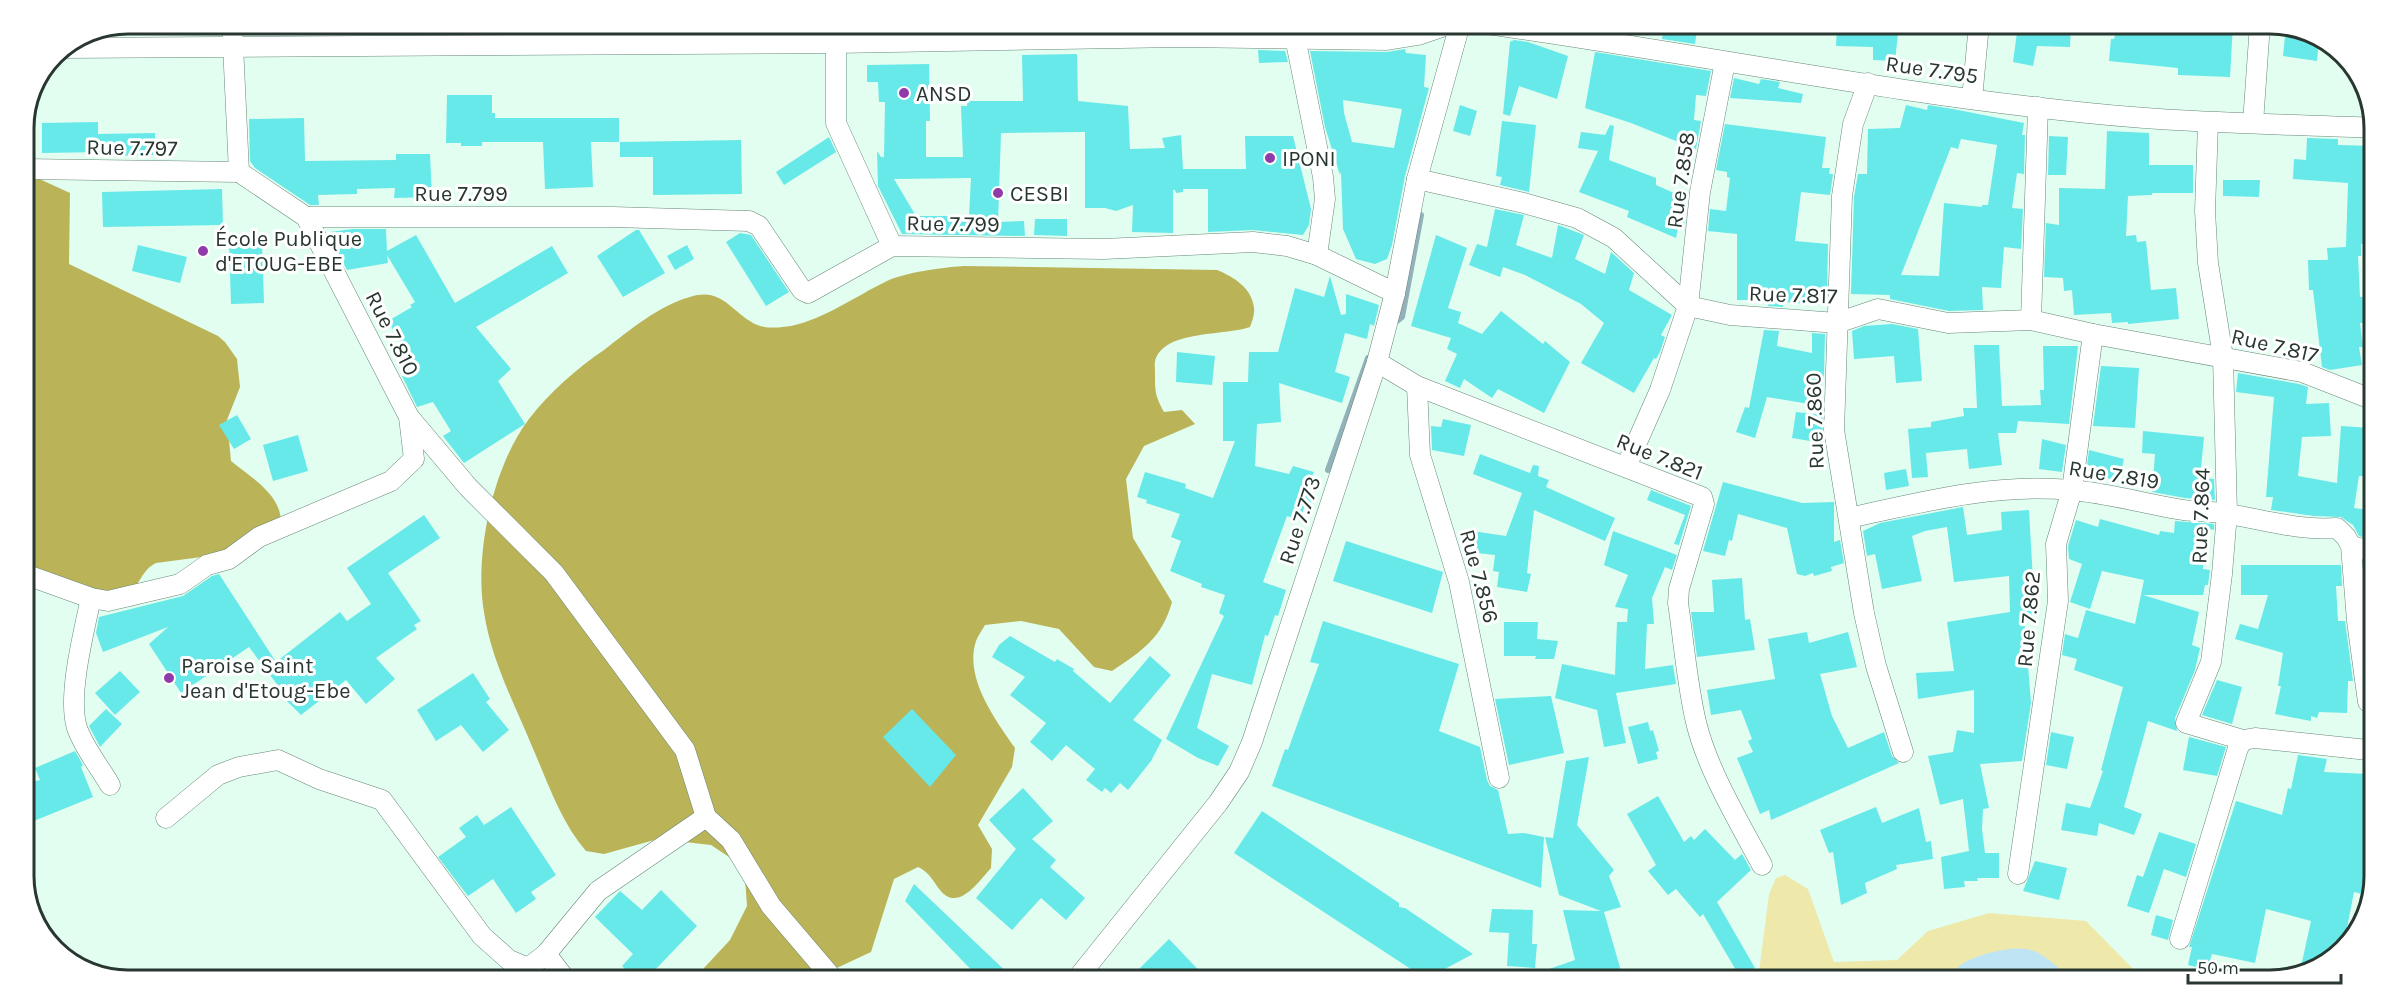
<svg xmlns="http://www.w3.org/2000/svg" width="2398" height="1004" viewBox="0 0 2398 1004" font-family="Karla,sans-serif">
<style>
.green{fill:#eee9aa}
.forest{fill:#bbb357}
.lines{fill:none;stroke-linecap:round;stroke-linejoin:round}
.stream{stroke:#92b1ba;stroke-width:6}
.river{stroke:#bfe5f5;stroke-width:38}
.building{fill:#67e9e9;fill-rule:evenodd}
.street-casing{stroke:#678778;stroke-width:21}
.street{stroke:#fff;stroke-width:20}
.poi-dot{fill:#8f3ba9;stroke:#fff;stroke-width:2}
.labels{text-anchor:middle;stroke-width:6;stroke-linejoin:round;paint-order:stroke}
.street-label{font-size:22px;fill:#293731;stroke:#fff}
.poi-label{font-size:22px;fill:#293731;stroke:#fff;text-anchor:start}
.rim{fill:none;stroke:#293731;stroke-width:3}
</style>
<rect width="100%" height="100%" fill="#e2fef0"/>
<path class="green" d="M1785 875 1808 889 1834 962 1897 960 1928 931 1989 913 2086 921 2144 980H1758L1769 894 1776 878Z"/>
<g class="forest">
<path d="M30 109 31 169 35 177 70 193 69 264 218 336 225 342 237 359 240 387 227 420 231 461C251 478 282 494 281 524L247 551 156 563C139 571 138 593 121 601L24 571V122Z"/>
<path d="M963 266 1217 270C1234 277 1252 288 1254 308 1255 313 1252 322 1250 327 1224 336 1168 330 1156 358 1154 362 1155 368 1155 372 1155 392 1155 395 1164 412L1182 410 1195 424 1144 446 1126 479 1133 538 1172 602C1162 638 1142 651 1112 671L1094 667 1059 629 1021 621 985 625C982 630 978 636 976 641 964 678 995 719 1015 748L1012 767 978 825 992 849 991 868C979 881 958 913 940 890 933 881 929 872 918 867L894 879 871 952 826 973 825 980H702L704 968 730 940 747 906 745 878 735 861 711 845 658 839 604 854 586 851C560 821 547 780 531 744 513 701 491 659 484 612 474 554 493 466 529 419 549 393 577 368 604 350 630 330 658 306 690 297 721 287 730 310 753 323 763 329 779 328 791 326 824 319 856 296 887 281 907 272 940 268 963 266Z"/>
</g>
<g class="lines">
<g class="stream">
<path d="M488 24V31L560 30V24"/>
<path d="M1397 321 1402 317 1421 215"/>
<path d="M1328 470 1368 358"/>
</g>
<path class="river" d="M1972 980C1982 973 2016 964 2028 969 2033 971 2039 977 2044 980"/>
</g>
<g class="building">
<path d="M1314 24H1404V25L1386 28 1314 27Z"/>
<path d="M1664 24H1698L1695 44 1662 39Z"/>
<path d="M1837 24H1899L1895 61 1873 60V47L1836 46Z"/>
<path d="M2118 24H2233L2230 77 2178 75V68L2109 61 2111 39H2114Z"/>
<path d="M2018 25 2043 28V25L2071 26 2070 47 2037 46 2033 66 2013 62Z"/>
<path d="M2286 27 2309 32 2319 39 2317 61 2283 56Z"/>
<path d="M1514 40 1528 42 1568 56 1557 99 1519 86 1510 116 1503 114 1510 42Z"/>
<path d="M1405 49 1406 53 1426 55 1424 87 1429 88 1405 176 1392 245 1387 259 1375 264 1356 259 1343 229 1341 172 1340 175 1325 127 1310 51 1387 52ZM1343 100 1402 109 1394 148 1352 142 1344 113Z"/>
<path d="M1258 50 1285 51 1288 62 1259 63Z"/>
<path d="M1595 52 1711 71 1706 96 1696 95 1694 120 1701 121 1696 149 1631 123 1585 108Z"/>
<path d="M1077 54 1078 101 1128 106 1130 149 1165 148 1162 138 1181 135 1183 169H1246L1245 136H1293L1311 209 1309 225 1303 235 1253 230 1208 232V189H1183V192L1176 193 1175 190H1173V233L1132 232 1133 205 1116 211 1105 208H1085V132L1001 133 998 222 1024 221 1025 236 902 234 878 186 877 151 881 157H884L885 102H879L878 82H867V65L929 64 930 121H926V157H963L961 106H967V101H1023L1022 55ZM971 178 969 216H916L894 179Z"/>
<path d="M1734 78 1759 84 1761 79 1780 82 1778 88 1803 94 1801 103 1730 98Z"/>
<path d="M447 95H492V113H495V118H619V142H591L593 187 545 189 543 142H482V146H461V143H446Z"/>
<path d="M1460 105 1477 111 1470 136 1453 131Z"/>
<path d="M1906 105 1927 110 1928 105 1953 109 2024 123 2022 135H2025L2024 174 2017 173 2012 208 2023 209 2021 249 2004 247 2001 288 1982 287 1983 310 1949 311 1890 299V295L1851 294 1854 197 1858 174H1867L1868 129 1900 128ZM1961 139 1997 145 1988 205H1982V207L1944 203 1939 276 1901 275 1951 147 1958 149Z"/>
<path d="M304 118 305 161 396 160V154H430L432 197 394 198 395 188 357 189V194L318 195 319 205H310L255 168 250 161 249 119Z"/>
<path d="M1502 121 1536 125 1529 192 1500 185 1502 177 1496 176Z"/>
<path d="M98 122V134L155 133V155L105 156 104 152 42 153V123Z"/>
<path d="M1725 124 1826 137 1822 168H1830L1829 174H1833L1830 195 1801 192 1795 241 1828 244 1827 293H1820L1819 305 1784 302 1783 307 1768 306 1769 300H1737V234L1708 231 1710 209 1726 211 1730 178 1727 177V172L1716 170Z"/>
<path d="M1610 125 1614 126 1609 160 1656 178V185L1685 198 1683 206 1686 207 1684 229 1678 228 1676 238 1627 217 1629 211 1579 192 1598 151 1578 148 1581 132 1605 135Z"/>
<path d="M2107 131 2149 133V165H2193V193H2152V195L2128 196 2126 236 2136 235 2137 242 2146 241 2151 290 2176 288 2179 319 2128 324V322L2112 323 2111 313 2074 315 2072 290 2064 291 2063 278 2044 277 2046 223 2059 225V188L2105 189Z"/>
<path d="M2049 136 2068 137 2066 175H2048Z"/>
<path d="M829 137 836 152 784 185 776 172Z"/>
<path d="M2307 138 2338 139V145L2374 146 2373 244H2361V256H2358L2360 297H2366L2369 323H2360L2363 347H2359L2362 365 2330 370 2322 367 2313 290H2309L2308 260H2328L2327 248 2346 247 2348 183 2293 179 2294 159 2306 160Z"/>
<path d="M741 140 742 194 653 195V157H620V142Z"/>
<path d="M2223 180H2260L2259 197 2223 196Z"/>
<path d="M222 189 223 225 103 227 102 192Z"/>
<path d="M1495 209 1524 215 1516 245 1552 258 1558 225 1584 235 1575 259 1605 274 1611 252 1634 273 1629 290 1672 315 1661 335 1665 337 1660 352 1656 359 1654 358 1634 393 1581 363 1604 323 1581 304 1525 275 1503 267 1500 277 1469 265 1477 244 1487 247Z"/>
<path d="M1035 219H1067V236L1034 235Z"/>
<path d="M353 229H386L387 251 416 235 455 303 552 246 568 273 476 327 511 369 498 381 525 424 464 463 443 436 451 431 433 402 417 407 402 376 416 371 388 321 412 307 410 305 415 302 387 255 388 263 347 270 331 240 330 232Z"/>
<path d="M636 230H639L665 273 623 297 597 256Z"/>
<path d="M740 233 751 235 789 292 766 306 726 242Z"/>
<path d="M1436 235 1467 248 1448 308 1461 312 1458 323 1482 334 1501 311 1543 344 1545 341 1570 362 1544 413 1498 389 1492 398 1464 379 1460 388 1445 381 1457 354 1447 349 1451 338 1411 326Z"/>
<path d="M262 242 264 303 231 304 229 243Z"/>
<path d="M138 245 187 257 180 283 132 271Z"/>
<path d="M687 245 694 259 675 270 667 256Z"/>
<path d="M1330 276 1341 315 1346 314V294L1379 305 1374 326 1370 324 1367 339 1345 333 1335 372 1350 377 1342 403 1279 383 1281 422 1257 424 1255 466 1289 474 1293 466 1314 472 1312 476 1318 477 1311 503 1306 502 1300 520 1287 516 1263 582 1286 590 1278 616 1275 615 1268 636 1265 635 1252 685 1212 674 1197 728 1229 746 1218 766 1198 758 1166 739 1224 616 1219 613 1225 595 1201 587 1202 584 1170 571 1181 541 1171 537 1180 514 1146 503 1147 500 1137 497 1145 472 1186 484 1185 488 1213 498 1235 441H1223V382H1248L1249 352H1278L1295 288 1324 297Z"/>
<path d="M1892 324 1918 329 1922 381 1896 383 1894 356 1854 359 1852 331 1864 326Z"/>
<path d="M1764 330 1779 331 1777 346 1812 353V333L1825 334 1824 375 1820 396 1810 393 1809 404 1767 397 1755 438 1736 432 1745 407 1749 408Z"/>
<path d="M1974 345H1999L2002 406 2041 405 2040 390H2044L2043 346H2078L2069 424 2018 421 2016 433H1998L2002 465 1969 469 1967 449 1926 453 1928 477 1912 478 1908 429 1931 427V422L1964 416 1963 408H1977Z"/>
<path d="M1177 352 1215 356 1212 385 1176 382Z"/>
<path d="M2101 366 2139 368 2135 428 2093 426Z"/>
<path d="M2238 373 2299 384 2308 387 2306 404 2329 403 2331 436 2302 437 2298 476 2337 483 2341 426 2371 428 2370 476H2359L2354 508 2370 510V539L2359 536 2353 525 2341 517 2314 516 2271 510 2273 497H2266L2274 397 2236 392Z"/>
<path d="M1796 412 1823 415 1822 443 1792 438Z"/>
<path d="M237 415 251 439 234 449 219 425Z"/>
<path d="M1443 419 1471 425 1464 456 1432 450 1431 426 1441 427Z"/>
<path d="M2143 431 2204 437 2200 478 2214 479 2215 500 2185 498 2152 492 2155 454 2142 453Z"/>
<path d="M298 435 308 471 273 481 263 445Z"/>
<path d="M2042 439 2066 445 2062 472 2039 469Z"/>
<path d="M2089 450 2124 459 2119 481 2086 473Z"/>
<path d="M1480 454 1530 473 1533 465 1539 466 1538 476 1549 480 1546 487 1615 518 1605 541 1534 510 1527 573 1531 574 1527 592 1497 587 1499 572 1493 571 1495 555 1469 552 1472 531 1506 536 1522 493 1473 474Z"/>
<path d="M1906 469 1909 486 1886 490 1884 473Z"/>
<path d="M1723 482 1802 503 1834 502V542L1840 540 1844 563 1831 567 1832 571 1814 576 1813 573 1805 576 1797 574 1787 528 1738 514 1732 541 1729 540 1725 556 1703 551Z"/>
<path d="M1651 490 1691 506 1679 545 1674 544 1685 515 1647 500Z"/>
<path d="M1963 507 1967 535 2002 530 2001 512 2029 510 2035 616H2024L2031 703 2022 761 1980 764 1989 808 1983 809 1982 829 1985 853H1999V878H1977L1978 881H1964L1965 887 1944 889 1941 857 1969 851 1963 799 1940 805 1928 756 1953 752 1957 730 1974 733V690L1918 699 1916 673 1954 671 1947 622 2010 612 2009 576 1954 582 1947 527 1925 531 1912 536 1922 581 1882 589 1875 554 1867 556 1863 531 1880 523Z"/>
<path d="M424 515 440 538 388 573 421 621 414 625 417 629 376 658 395 679 366 704 346 680 301 715 279 693 282 691 249 647 181 693 149 644 168 627 103 652 96 633 99 617 183 596 212 576 219 574 276 662 340 612 347 621 371 604 347 568Z"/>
<path d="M2100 519 2159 535 2160 531 2174 533 2175 521 2214 524V530L2205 528 2203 569 2210 570 2208 585H2205L2203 595H2143L2199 612 2192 645 2200 648 2195 670 2175 718 2177 731 2148 721 2124 807 2142 814 2134 835 2099 823 2097 836 2061 830 2066 803 2090 808 2103 771 2101 770 2123 687 2074 670 2077 659 2062 655 2065 634 2078 638 2086 610 2135 624 2144 580 2102 571 2090 609 2070 602 2082 564 2069 559 2068 546 2076 520 2098 527Z"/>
<path d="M1613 531 1677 555 1672 570 1665 567 1652 598 1654 624H1647L1645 669 1673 665 1676 684 1616 693 1626 743 1604 747 1597 710 1555 698 1562 664 1615 675 1617 622H1627L1628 609 1615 607 1628 575 1604 565Z"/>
<path d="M1346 541 1443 572 1432 613 1333 581Z"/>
<path d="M2241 565H2341L2342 586H2336L2338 621H2345L2353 681H2348L2347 713 2319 712 2317 718 2311 716V721L2275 714 2281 686H2278L2283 653 2235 639 2240 624 2258 629 2268 595H2241Z"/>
<path d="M1742 578 1745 620 1750 619 1755 650 1697 657 1691 612H1714L1712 580Z"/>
<path d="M1323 621 1459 664 1439 731 1480 747 1487 780 1490 786 1498 790 1508 834 1524 833 1544 837 1541 888 1272 786 1285 749 1288 750 1319 664 1310 662Z"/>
<path d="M1504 622H1538L1537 639 1558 641 1554 659H1535L1536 656H1504Z"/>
<path d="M1807 632 1809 643 1848 632 1857 667 1820 674 1832 716 1848 748 1884 732 1892 756 1899 763 1771 820 1769 810 1760 814 1737 758 1753 752 1748 741 1752 739 1741 710 1711 715 1707 690 1775 679 1768 639Z"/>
<path d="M1010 636 1055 662 1057 659 1074 669 1073 671 1110 703 1150 656 1171 675 1133 720 1162 740 1151 761 1128 790 1120 783 1111 793 1105 788 1102 792 1086 780 1095 769 1066 745 1052 761 1030 742 1046 723 1010 695 1025 677 992 657 999 645Z"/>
<path d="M120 671 140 692 115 715 95 693Z"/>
<path d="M473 673 490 699 486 702 509 730 483 752 461 725 436 741 417 710Z"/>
<path d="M2217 680 2242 687 2232 724 2202 715Z"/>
<path d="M1551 696 1564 753 1509 765 1495 699Z"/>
<path d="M106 709 122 724 100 747 89 726Z"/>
<path d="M912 709 956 755 930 787 883 737Z"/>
<path d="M1648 722 1650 731 1653 730 1659 751 1656 752 1658 759 1638 764 1628 727Z"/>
<path d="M2051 732 2074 737 2067 769 2046 765Z"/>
<path d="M2189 737 2226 747 2217 776 2183 770Z"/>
<path d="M75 751 83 765 81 767 93 797 24 825V784L40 780 35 768Z"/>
<path d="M2298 755 2327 759 2324 772 2368 774 2366 895 2354 892 2344 943 2328 962 2300 971 2311 921 2266 909 2255 963 2212 954 2207 970 2188 965 2192 947H2189L2236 801 2282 815 2288 788 2291 789Z"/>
<path d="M1589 757 1577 825 1614 870 1609 876 1621 907 1604 912 1621 971 1587 980H1526V977L1575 960 1563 910 1601 911 1559 895 1545 837 1553 838 1566 761Z"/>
<path d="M1023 788 1053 821 1032 839 1056 860 1050 867 1085 898 1066 920 1041 898 1012 930 976 898 1016 849 989 820Z"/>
<path d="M1658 796 1684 842 1691 836 1694 840 1705 829 1735 860 1742 854 1751 870 1717 902 1755 968 1740 977 1703 914 1700 917 1676 889 1668 895 1648 871 1656 865 1627 814Z"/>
<path d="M511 807 556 875 531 892 536 899 516 913 493 879 468 896 438 857 466 837 459 828 477 815 484 825Z"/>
<path d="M1876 807 1882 823 1919 808 1926 842 1931 841 1933 859 1896 865 1897 869 1865 883 1867 893 1841 905 1833 852 1829 853 1820 830Z"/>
<path d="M1262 811 1399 903V907L1405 908 1473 954 1426 979 1234 853Z"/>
<path d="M2159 832 2196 844 2186 877 2164 869 2149 913 2127 906 2137 875 2143 877Z"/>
<path d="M2035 861 2067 868 2059 900 2023 891Z"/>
<path d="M914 884 1015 980H981L905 901Z"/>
<path d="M661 890 697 926 655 970 665 980H636L622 966 633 954 595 917 620 891 642 910Z"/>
<path d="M1492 909 1533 910 1532 944H1537L1535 968 1507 966 1509 933 1489 932Z"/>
<path d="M2156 915 2173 920 2168 940 2151 935Z"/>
<path d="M1169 939 1208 980H1128Z"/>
</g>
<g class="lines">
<defs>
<g id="street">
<path d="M1487 24C1688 52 1887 93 2088 113 2183 123 2279 124 2374 128"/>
<path d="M836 43V123L892 246"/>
<path d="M63 48 836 43 1180 37 1387 40 1418 35 1450 24"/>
<path d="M1868 83 1853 124 1842 196 1834 430 1864 613 1876 666 1903 752"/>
<path d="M1972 99 1979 24"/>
<path d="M2208 123 2205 211 2208 263 2223 357 2227 513 2222 574 2211 662 2186 723 2243 740 2255 738 2368 750"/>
<path d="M2253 123 2260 24"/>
<path d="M24 169 239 172"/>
<path d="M1417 179 1524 203 1577 218 1614 238 1688 306 1730 315 1837 323 1878 309 1948 323 2031 320 2093 334 2302 372 2371 399"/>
<path d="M306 217H613L749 221 759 226 802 290 808 293 892 246 1104 249 1253 242 1287 246 1317 255 1325 199 1323 177 1295 37"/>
<path d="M1317 255 1395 293"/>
<path d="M2031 320 2038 107"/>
<path d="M1377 362 1417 386 1702 497 1704 504 1679 589 1678 603C1684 643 1687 684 1696 722 1707 769 1739 822 1762 865"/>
<path d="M1417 386 1420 455 1459 582 1499 778"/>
<path d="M409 417 468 487 554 573 685 750 706 817 731 840 771 906 834 980"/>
<path d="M1626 467 1660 390 1688 306 1700 192 1725 62"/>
<path d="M1849 518C1922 502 1996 483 2071 490 2108 493 2146 504 2183 510 2198 512 2214 511 2229 514 2265 520 2300 531 2337 528L2346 537 2351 546 2357 621 2368 702"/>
<path d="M2351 546 2370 551"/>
<path d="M24 574 91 598 108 601 180 584 207 565 229 559 259 537 391 481 414 459 409 417 306 217 239 172 232 24"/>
<path d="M91 598C84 631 67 697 77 728 84 748 99 766 110 785"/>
<path d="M166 818 218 775 239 767 278 760 319 779 382 800 482 936 509 960 528 968 546 954"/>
<path d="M2018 874 2058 601 2056 544 2072 490 2093 334"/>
<path d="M2180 939 2238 748 2243 740"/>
<path d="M566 980 546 954 598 891 706 817"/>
<path d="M1076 980 1218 803 1239 772 1252 742 1377 362 1395 293 1417 179 1460 24"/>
</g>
</defs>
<use href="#street" class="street-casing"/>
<use href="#street" class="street"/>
</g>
<g class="poi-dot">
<circle cx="904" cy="93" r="6"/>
<circle cx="1270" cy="158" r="6"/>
<circle cx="998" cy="193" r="6"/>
<circle cx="203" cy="251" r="6"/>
<circle cx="169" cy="678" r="6"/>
</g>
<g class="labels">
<g class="street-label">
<text transform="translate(1932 69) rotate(8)" y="8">Rue 7.795</text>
<text transform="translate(132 147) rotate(1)" y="8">Rue 7.797</text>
<text transform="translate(1680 180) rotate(-82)" y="8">Rue 7.858</text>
<text x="461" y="201">Rue 7.799</text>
<text transform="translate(953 223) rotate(1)" y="8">Rue 7.799</text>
<text transform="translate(1793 294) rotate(2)" y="8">Rue 7.817</text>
<text transform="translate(393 333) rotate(63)" y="8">Rue 7.810</text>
<text transform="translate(2275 345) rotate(13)" y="8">Rue 7.817</text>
<text transform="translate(1814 421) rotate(-92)" y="8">Rue 7.860</text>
<text transform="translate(1660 456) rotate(22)" y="8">Rue 7.821</text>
<text transform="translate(2114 474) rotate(9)" y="8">Rue 7.819</text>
<text transform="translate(2200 516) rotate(-88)" y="8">Rue 7.864</text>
<text transform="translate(1299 520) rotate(-72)" y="8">Rue 7.773</text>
<text transform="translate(1480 576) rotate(75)" y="8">Rue 7.856</text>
<text transform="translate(2028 619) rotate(-85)" y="8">Rue 7.862</text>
</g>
<g class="poi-label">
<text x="916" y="101">ANSD</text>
<text x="1282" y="166">IPONI</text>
<text x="1010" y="201">CESBI</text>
<text x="215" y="246">École Publique<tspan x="215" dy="25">d'ETOUG-EBE</tspan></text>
<text x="181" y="673">Paroise Saint<tspan x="181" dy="25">Jean d'Etoug-Ebe</tspan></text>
</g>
</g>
<path d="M0 0H2398V1004H0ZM128 34H2270A94 94 0 0 1 2364 128V876A94 94 0 0 1 2270 970H128A94 94 0 0 1 34 876V128A94 94 0 0 1 128 34Z" fill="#fff" fill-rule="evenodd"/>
<path class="rim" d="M128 34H2270A94 94 0 0 1 2364 128V876A94 94 0 0 1 2270 970H128A94 94 0 0 1 34 876V128A94 94 0 0 1 128 34Z"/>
<path d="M2188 974v9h153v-9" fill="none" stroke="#293731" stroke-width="3"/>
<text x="2197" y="974" font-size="18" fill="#293731" stroke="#ffffff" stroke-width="4.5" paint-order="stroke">50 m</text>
</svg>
